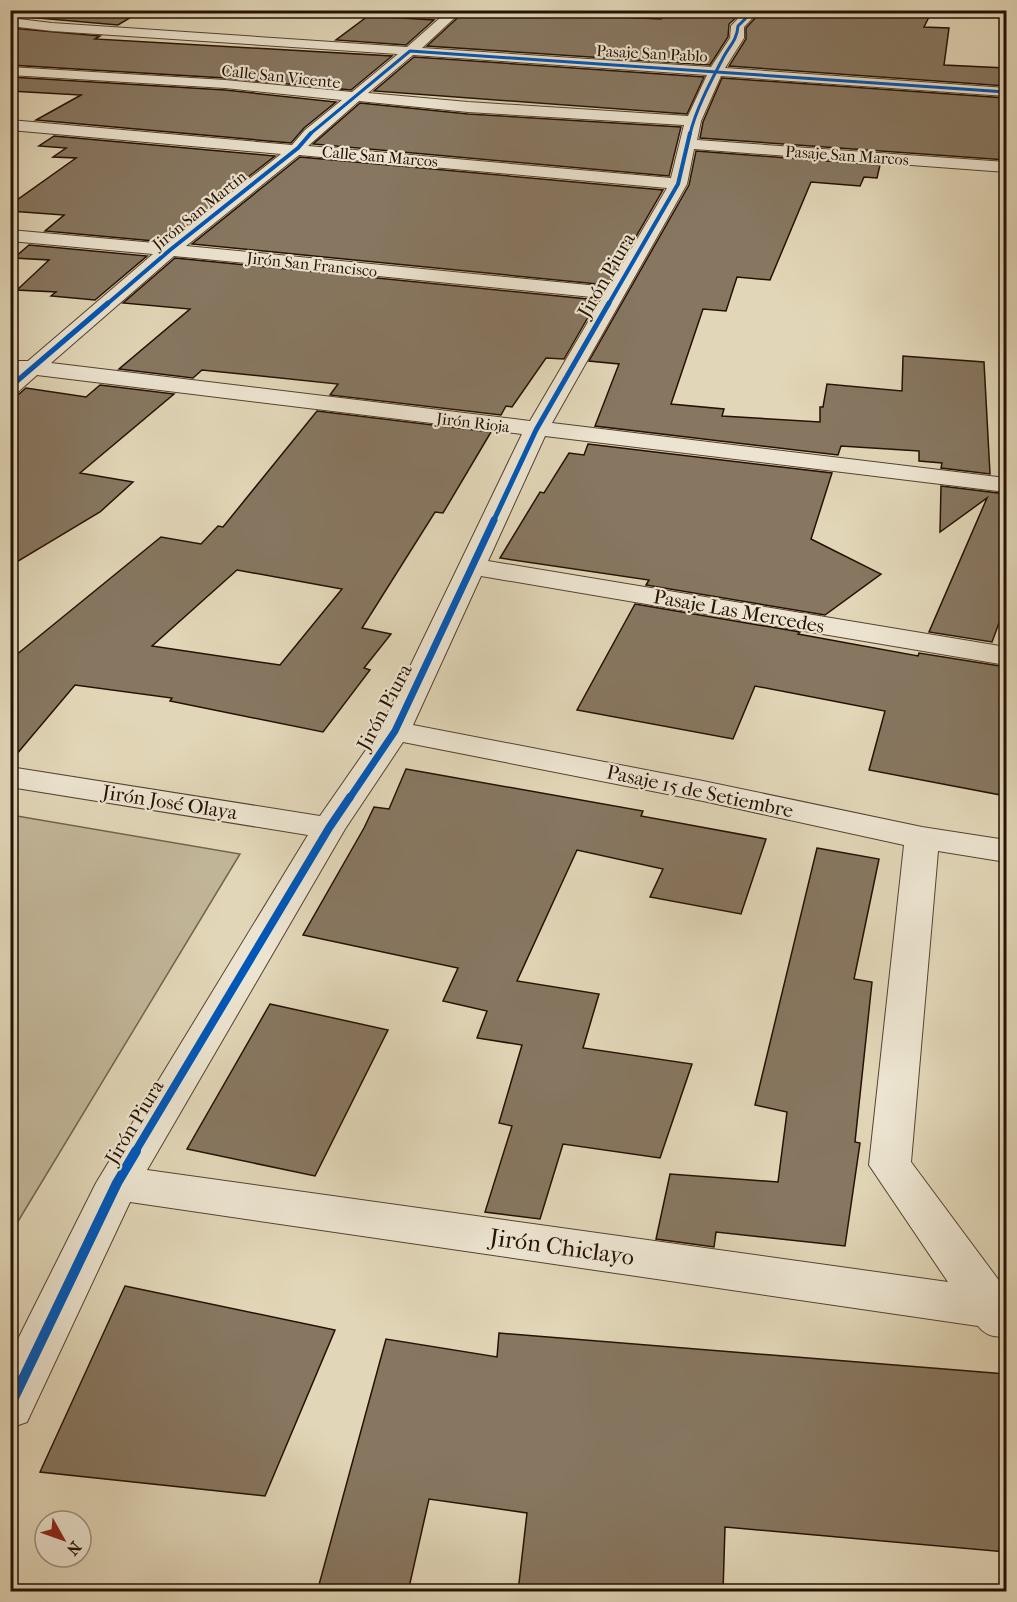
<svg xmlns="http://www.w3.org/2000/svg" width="1017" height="1602" viewBox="0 0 1017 1602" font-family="'IM FELL French Canon',serif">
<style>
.green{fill:#c1b598;stroke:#73634e;stroke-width:1.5}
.building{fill:#877761;stroke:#251103;stroke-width:1.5;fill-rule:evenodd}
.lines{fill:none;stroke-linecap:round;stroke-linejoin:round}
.street-casing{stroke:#544230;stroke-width:2}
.street{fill:#ece4d0;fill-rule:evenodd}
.cycleway-far5-casing{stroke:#ece4d0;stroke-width:4.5}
.cycleway-far4-casing{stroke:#ece4d0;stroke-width:6}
.cycleway-far3-casing{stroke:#ece4d0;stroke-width:8}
.cycleway-far2-casing{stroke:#ece4d0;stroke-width:10}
.cycleway-far1-casing{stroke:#ece4d0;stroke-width:12}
.cycleway-casing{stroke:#ece4d0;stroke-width:14}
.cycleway-far5{stroke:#0057b8;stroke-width:3}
.cycleway-far4{stroke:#0057b8;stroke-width:4}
.cycleway-far3{stroke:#0057b8;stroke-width:5}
.cycleway-far2{stroke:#0057b8;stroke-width:7}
.cycleway-far1{stroke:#0057b8;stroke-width:8}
.cycleway{stroke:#0057b8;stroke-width:10}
.labels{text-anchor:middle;stroke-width:4.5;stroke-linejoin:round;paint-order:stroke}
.far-street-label{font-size:16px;fill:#251103;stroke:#ece4d0}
.street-label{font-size:20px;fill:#251103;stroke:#ece4d0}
.near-street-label{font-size:24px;fill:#251103;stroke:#ece4d0}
</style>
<rect width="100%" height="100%" fill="#e1d6b7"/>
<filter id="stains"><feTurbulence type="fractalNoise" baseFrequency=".00333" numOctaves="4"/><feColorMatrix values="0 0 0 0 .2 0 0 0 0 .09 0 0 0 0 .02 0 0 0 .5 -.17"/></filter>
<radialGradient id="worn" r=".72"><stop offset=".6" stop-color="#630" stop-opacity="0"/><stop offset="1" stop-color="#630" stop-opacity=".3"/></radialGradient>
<path class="green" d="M11 815 240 854 11 1233 10 815Z"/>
<g class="building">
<path d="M27 10H143L118 25 15 16Z"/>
<path d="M466 10 661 19 665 10 740 14 729 24 728 37 710 65 427 46Z"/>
<path d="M763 11 865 15 868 11 930 15 924 27 949 28 944 65 1006 68V86L729 66 746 39V28L759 14H763Z"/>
<path d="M368 16 434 20 406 45 336 40Z"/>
<path d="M10 28 100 36 95 39 392 56 351 90 225 78 10 65Z"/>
<path d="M414 57 704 77 687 114 374 91Z"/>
<path d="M10 77 225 90 336 102 304 128 291 143 36 120 81 95 10 91Z"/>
<path d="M722 78 1006 98V160L700 138 703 122Z"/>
<path d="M360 103 468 114 681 127 669 176 313 144Z"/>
<path d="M54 136 275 156 165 242 45 231 64 215 10 211V205L76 158 53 157 66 148 39 146Z"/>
<path d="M696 151 880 165 877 178 864 177 860 186 811 182 770 280 737 277 726 311 703 309 671 404 724 409 722 416 820 422V407H823L827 384 902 391 903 356 984 362 990 474 941 468 942 463 919 461V451L841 446 838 455 595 426 619 364 589 361 689 185Z"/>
<path d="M300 157 663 190 608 285 192 244Z"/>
<path d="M29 245 147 256 95 300 51 296 56 292 17 290 49 260 14 258Z"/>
<path d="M175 258 598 300 564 359 546 358 512 407 506 406 501 415 330 395 338 384 202 370 193 378 119 369 190 309 123 303Z"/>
<path d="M100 385 174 394 80 473 133 482 100 512 10 566V396L19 394 26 388 86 397Z"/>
<path d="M317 411 491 432 443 513 435 512 362 628 391 634 364 668 370 670 323 732 170 701 172 698 75 685 10 762V660L161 537 201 544 218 526 223 527ZM237 570 342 589 280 665 152 646Z"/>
<path d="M588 444 832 473 811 539 881 574 825 615 646 585 649 580 500 558 540 492 544 493 569 453 584 455Z"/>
<path d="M941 486 1006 494V604L992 642 929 632 987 498 940 532Z"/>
<path d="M635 604 800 632 798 634 918 656 919 653 1006 667V796L869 770 885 711 755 686 733 739 577 710Z"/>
<path d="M406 769 643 811 641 816 766 839 741 914 650 897 663 869 577 850 517 981 599 994 583 1048 692 1064 660 1158 563 1144 540 1219 485 1212 512 1126 499 1123 522 1045 477 1038 487 1011 443 1001 458 968 303 935 364 828 374 807 389 809Z"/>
<path d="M817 848 879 859 854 979 872 982 855 1142 860 1143 845 1246 716 1232 714 1247 656 1239 670 1174 778 1182 787 1112 755 1105Z"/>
<path d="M270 1004 388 1030 315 1176 187 1149Z"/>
<path d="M125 1286 335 1330 265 1496 40 1472Z"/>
<path d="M499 1333 1006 1374V1552L725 1527 723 1592H518L527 1513 429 1499 408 1592H317L386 1339 497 1357Z"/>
</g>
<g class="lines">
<defs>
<path id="street" d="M449 10H463L422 48 711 67 730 38 731 26 746 10H760L744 27V38L725 68 1006 88V96L721 76 701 121 697 140 1006 162V172L694 149 687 184 552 423 1006 478V492L545 436 488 561 1006 647V665L481 576 413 725 703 781 922 827 1006 840V862L938 851 911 1162 1006 1290V1335C996 1339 985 1335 978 1326L130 1202 27 1422 10 1428V1355L96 1183 308 835 10 787V767L320 816 379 731 522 434 37 375 18 392 10 394V375L15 372 10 370 11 361H28L153 254 10 241V230L166 244 281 154 10 130V120L292 145 305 130 342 100 225 88 10 75V67L225 80 352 92 398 54 52 31 10 26V18L52 23 407 47ZM413 55 707 75 688 116 468 102 368 93ZM359 101 468 112 684 125 671 178 308 146ZM299 155 667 188 609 287 186 246ZM174 256 602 298 530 421 51 363ZM403 742 703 801 904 845 869 1165 948 1282 147 1170 345 829Z"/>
</defs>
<use href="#street" class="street-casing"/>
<use href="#street" class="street"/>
<defs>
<g id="cycleway-far5">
<path d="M310 134 410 51 1006 92"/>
<path d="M690 134C696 109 710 83 722 60 728 47 737 41 738 26L754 10"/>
</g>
<g id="cycleway-far4">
<path d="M106 305 170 250 298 148 311 133"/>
<path d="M608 305 678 184 690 133"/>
</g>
<g id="cycleway-far3">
<path d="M10 387 108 303"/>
<path d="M493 522 536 430 609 303"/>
</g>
<path id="cycleway-far2" d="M349 799 395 731 494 520"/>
<path id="cycleway-far1" d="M135 1152 329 828 350 797"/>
<path id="cycleway" d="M10 1406 117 1183 136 1151"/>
</defs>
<use href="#cycleway-far5" class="cycleway-far5-casing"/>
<use href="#cycleway-far4" class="cycleway-far4-casing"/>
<use href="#cycleway-far3" class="cycleway-far3-casing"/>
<use href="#cycleway-far2" class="cycleway-far2-casing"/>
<use href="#cycleway-far1" class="cycleway-far1-casing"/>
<use href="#cycleway" class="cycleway-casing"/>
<use href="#cycleway-far5" class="cycleway-far5"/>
<use href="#cycleway-far4" class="cycleway-far4"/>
<use href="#cycleway-far3" class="cycleway-far3"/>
<use href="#cycleway-far2" class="cycleway-far2"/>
<use href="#cycleway-far1" class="cycleway-far1"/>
<use href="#cycleway" class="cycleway"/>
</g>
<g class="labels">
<g class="far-street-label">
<text transform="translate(652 53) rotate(3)" y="6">Pasaje San Pablo</text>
<text transform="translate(281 76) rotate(6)" y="6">Calle San Vicente</text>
<text transform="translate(847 155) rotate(4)" y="6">Pasaje San Marcos</text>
<text transform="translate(380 156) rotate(5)" y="6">Calle San Marcos</text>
<text transform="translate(199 210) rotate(-39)" y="6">Jirón San Martín</text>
<text transform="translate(312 264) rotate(6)" y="6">Jirón San Francisco</text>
<text transform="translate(473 422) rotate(7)" y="6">Jirón Rioja</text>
</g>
<g class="street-label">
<text transform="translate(606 275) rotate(-60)" y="7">Jirón Piura</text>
<text transform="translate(739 611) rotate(10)" y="7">Pasaje Las Mercedes</text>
<text transform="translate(384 707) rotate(-62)" y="7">Jirón Piura</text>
<text transform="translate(700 791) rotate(12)" y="7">Pasaje 15 de Setiembre</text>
<text transform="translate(170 802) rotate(9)" y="7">Jirón José Olaya</text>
<text transform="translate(134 1122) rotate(-59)" y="7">Jirón Piura</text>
</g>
<g class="near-street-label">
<text transform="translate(562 1247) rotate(8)" y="8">Jirón Chiclayo</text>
</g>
</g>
<rect width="1017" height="1602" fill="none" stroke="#e1d6b7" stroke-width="36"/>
<rect x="12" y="12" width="993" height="1578" fill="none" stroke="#251103" stroke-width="3"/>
<rect x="18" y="18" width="981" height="1566" fill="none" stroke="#251103" stroke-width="1.5"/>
<g transform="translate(63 1539) rotate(130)"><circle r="28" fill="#ece4d0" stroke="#9c907e" stroke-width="1.5"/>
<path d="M0-4.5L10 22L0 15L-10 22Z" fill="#8f2418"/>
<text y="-9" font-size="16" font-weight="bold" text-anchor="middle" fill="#251103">N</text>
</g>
<rect width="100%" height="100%" filter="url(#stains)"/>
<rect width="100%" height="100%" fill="url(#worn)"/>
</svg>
